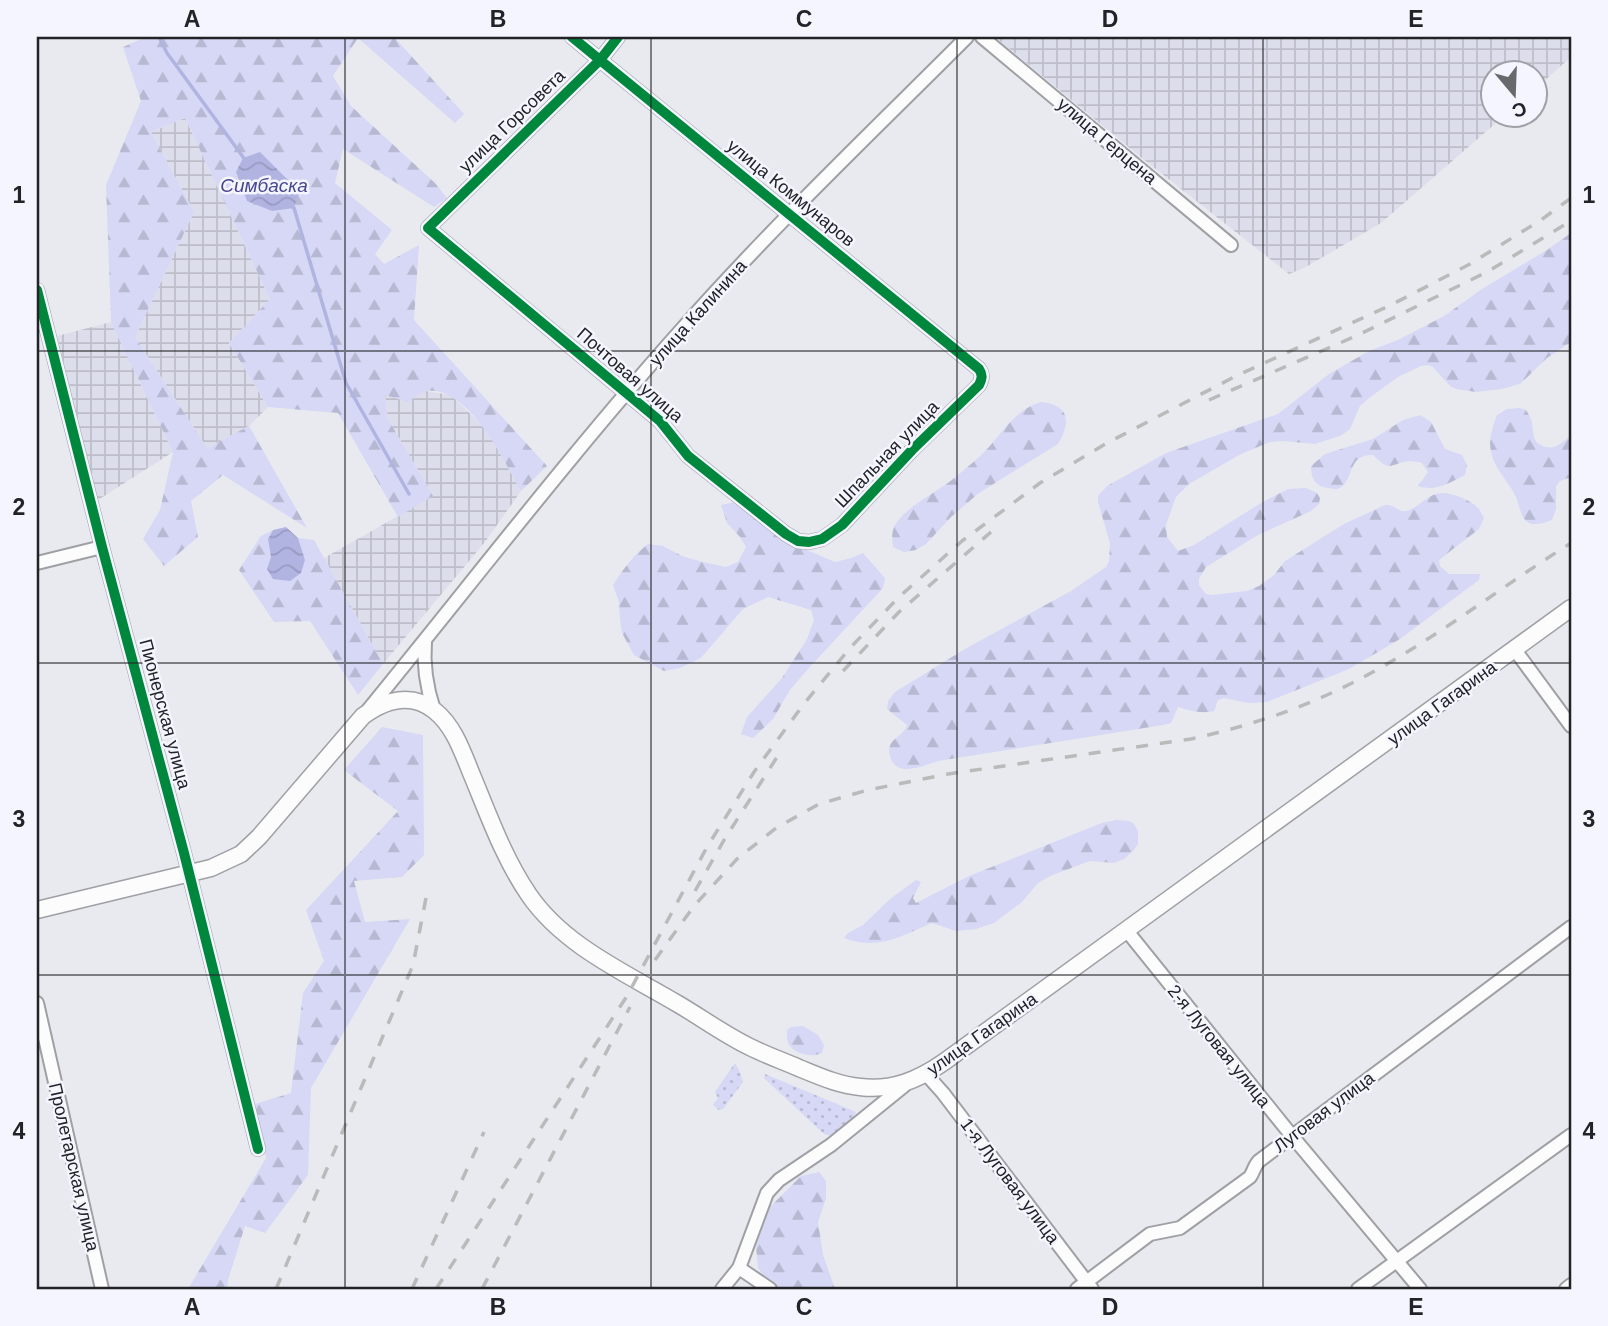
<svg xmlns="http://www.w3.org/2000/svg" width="1608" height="1326" viewBox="0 0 1608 1326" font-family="Helvetica,sans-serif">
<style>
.industrial{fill:url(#industrial-grid)}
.grass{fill:url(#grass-dots)}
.forest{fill:url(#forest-firs)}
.water{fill:url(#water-waves)}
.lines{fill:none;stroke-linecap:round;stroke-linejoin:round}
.stream{stroke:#b1b4e1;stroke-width:3.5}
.minor-casing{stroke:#9fa0a4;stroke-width:16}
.major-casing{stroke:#9fa0a4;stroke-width:19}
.minor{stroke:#fcfcfd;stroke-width:12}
.major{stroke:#fcfcfd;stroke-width:16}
.rail{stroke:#b9baba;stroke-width:3.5;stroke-dasharray:12 12;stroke-linecap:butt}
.cycleway-casing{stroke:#f4f5fe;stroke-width:15}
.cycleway{stroke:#00873e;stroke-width:10}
.grid{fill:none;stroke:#222327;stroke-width:2;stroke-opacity:0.55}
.labels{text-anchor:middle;stroke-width:5;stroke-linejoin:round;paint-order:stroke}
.street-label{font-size:18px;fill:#222327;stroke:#f4f5fe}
.water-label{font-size:19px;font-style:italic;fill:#474691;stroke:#f4f5fe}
.neatline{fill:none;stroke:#222327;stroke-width:2.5}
.grid-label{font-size:23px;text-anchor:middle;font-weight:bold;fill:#222327}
</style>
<defs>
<pattern id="industrial-grid" width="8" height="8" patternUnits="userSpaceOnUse" patternTransform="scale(1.75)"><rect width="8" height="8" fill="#dddeeb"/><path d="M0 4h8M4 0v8" fill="none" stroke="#bdbeca"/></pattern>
<pattern id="grass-dots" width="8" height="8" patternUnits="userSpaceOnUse" patternTransform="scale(1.75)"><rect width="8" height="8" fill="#d6d8f5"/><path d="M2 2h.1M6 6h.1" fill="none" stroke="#b7b9d2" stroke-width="1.8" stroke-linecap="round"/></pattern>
<pattern id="forest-firs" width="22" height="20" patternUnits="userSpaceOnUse" patternTransform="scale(1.75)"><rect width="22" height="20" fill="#d6d8f5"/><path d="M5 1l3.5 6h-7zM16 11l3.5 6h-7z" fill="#b7b9d2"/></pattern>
<pattern id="water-waves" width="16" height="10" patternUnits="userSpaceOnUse" patternTransform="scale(1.75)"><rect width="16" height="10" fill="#b1b4e1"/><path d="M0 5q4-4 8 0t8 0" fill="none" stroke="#989ac1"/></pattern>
</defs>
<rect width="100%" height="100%" fill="#e9eaf0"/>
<g class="industrial">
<path d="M999 37H1571V57L1535 89 1534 74H1492V116H1504L1381 223 1306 267 1289 274 1143 159 1000 41Z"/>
<path d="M185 118 270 299 229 343 268 407 249 426 207 448 135 337 194 212 151 132Z"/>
<path d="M111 322 173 452 98 500 57 336Z"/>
<path d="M426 391 451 395 487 430 521 491 485 542 383 664 324 558 433 496 388 419 385 394Z"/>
</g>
<g class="grass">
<path d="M735 1063 740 1072 743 1082 723 1109 719 1110 713 1105 718 1098 715 1092Z"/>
<path d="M765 1074 856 1112C851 1125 844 1130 832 1136L824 1134 764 1078Z"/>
</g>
<g class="forest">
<path d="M146 37H394L464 114 455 123 358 38 333 76 351 106 435 183 447 198 434 207 343 149 335 183 392 230 375 254 384 264 419 245 414 320 547 466 521 491C504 461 469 386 427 391 421 392 413 399 408 402L385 395 388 419 433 496 398 517 338 413 268 407 229 343 270 299 185 118 151 132 194 212 135 337 207 448 249 426 307 528 223 475 191 501 198 537 164 566 143 539 160 510 173 452 111 322 106 185 141 101 123 47Z"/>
<path d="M1571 233V342L1547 358 1520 384 1502 389 1476 392 1456 389 1450 386 1433 367 1427 365 1421 366 1398 377 1369 398 1360 406 1350 429 1340 436 1315 444 1283 441 1270 442 1241 454 1189 484 1176 497 1166 525 1167 537 1178 551 1194 545 1261 503 1288 489 1306 488 1317 493 1320 498 1319 504 1311 511 1258 535 1206 567 1199 579V585L1206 594 1212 595 1247 591 1259 586 1274 575 1285 561 1344 524 1385 505C1395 504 1398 513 1407 511 1417 508 1426 497 1436 494 1447 490 1471 500 1478 508 1481 511 1482 515 1484 518L1479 529 1439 560 1440 566 1449 574H1480L1479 580 1400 639 1349 669 1267 702 1248 703 1224 698 1218 700 1214 711C1201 714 1191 711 1178 707L1171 723 1163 725 938 761C924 765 899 778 891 759 889 754 888 747 892 742 898 735 904 734 907 725L887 709 888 701 895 692 965 649 1071 591 1106 567 1109 561 1110 543 1098 502V496L1107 486 1166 453 1278 414 1329 374 1369 351 1398 340 1444 316 1482 289 1547 250Z"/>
<path d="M1041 402C1070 405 1071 422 1058 444L979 493 951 517 926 544 916 550 904 552 893 547C892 539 891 529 897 522 908 506 937 492 953 479 965 469 978 459 989 447 1005 429 1017 409 1041 402Z"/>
<path d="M1520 408 1526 410C1535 424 1531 423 1534 437 1536 442 1537 443 1541 445 1553 452 1562 443 1571 435V477L1560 481 1556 486V509L1552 520C1544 523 1533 527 1526 521 1520 515 1519 503 1515 495 1508 481 1494 468 1491 452 1488 439 1493 426 1497 415L1507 409Z"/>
<path d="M1420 415 1431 422 1445 449 1462 455 1467 465 1465 475C1449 483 1436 492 1418 486L1428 472 1422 463C1418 462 1414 461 1410 461 1389 463 1392 474 1373 455 1367 455 1362 456 1357 460 1350 467 1350 482 1340 488 1336 490 1333 489 1329 488 1315 487 1311 478 1311 466L1325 454 1373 439 1403 420Z"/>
<path d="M739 501 795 545 835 562 851 558 863 553 885 578 883 588 808 669 790 690 773 719 753 738 741 734 747 717 782 678 807 639 814 620 811 610 768 597 743 609 701 658 680 668 664 671 634 655 622 633 620 620 619 602 613 585C623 569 633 556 648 544L663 546 682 556 703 562 726 567 738 562 746 547 740 537 727 523 721 505Z"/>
<path d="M273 530 268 539 271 557 305 560 298 538 314 540 383 664 358 695 310 621 274 622 239 570 261 536Z"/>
<path d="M382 727 423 735 424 855 402 877 354 881 365 922 410 919 311 1088 308 1175 265 1233 245 1226 228 1280 227 1289H188L266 1158 255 1104 291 1093 303 993 324 961 306 910 398 811 344 770Z"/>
<path d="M1116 820 1129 821 1134 824 1138 831V844L1133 851 1124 859 1114 863 1090 861 1050 876 1038 883 1022 902 994 923 976 929 956 931 932 923C902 936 877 951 844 938L848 933 863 925 890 899 916 880 921 882 913 898 916 903 969 876 1102 823Z"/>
<path d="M803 1026 818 1035 824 1045 822 1053C812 1058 793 1054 788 1043 787 1040 787 1034 787 1030L791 1027Z"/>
<path d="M819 1172 826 1181V1198L818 1222 823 1255 835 1289H773L758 1268 756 1246 770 1207 801 1176Z"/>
</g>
<g class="water">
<path d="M260 152 299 191 294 208 272 211 247 201 236 172 243 158Z"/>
<path d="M286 527 298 538 305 560 301 573 290 581 273 579 267 569 271 557 268 539 273 530Z"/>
</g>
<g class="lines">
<g class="stream">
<path d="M159 37 167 53 246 161"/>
<path d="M291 206 294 208 346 383 409 494"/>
</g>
<defs>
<g id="minor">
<path d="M572 37 600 60 979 369C983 375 982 379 979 385L912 450 842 525 822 539 809 542 798 541 786 534 688 456 660 421 428 228 600 60 618 37"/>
<path d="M982 37 1231 245"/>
<path d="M37 290 102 547 184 853 258 1149"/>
<path d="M37 563 102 547"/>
<path d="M425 641C423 666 426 686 434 710"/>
<path d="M1515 650 1571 726"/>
<path d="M368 710C472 583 572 452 682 329 772 227 871 133 967 37"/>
<path d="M1127 931 1292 1136 1420 1289"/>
<path d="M37 1003 102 1289"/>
<path d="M926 1074 943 1093 1092 1289"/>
<path d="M739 1268 770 1289"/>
<path d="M722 1289 739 1268 767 1193 779 1180 831 1145 905 1085"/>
<path d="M1077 1289 1150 1234 1180 1228 1250 1177C1254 1171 1254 1166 1259 1161L1571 927"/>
<path d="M1358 1289 1571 1135"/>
<path d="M1566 1289 1571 1285"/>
</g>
<path id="major" d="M37 910 211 868 241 854 259 837 363 716C385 700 412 692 435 711 456 728 464 757 474 780 490 819 505 860 529 895 564 946 626 973 678 1004 702 1018 725 1035 750 1047 766 1055 783 1061 799 1068 819 1076 838 1085 860 1087 892 1091 918 1080 944 1062L1571 608"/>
</defs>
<use href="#minor" class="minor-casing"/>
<use href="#major" class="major-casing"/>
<use href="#minor" class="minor"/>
<use href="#major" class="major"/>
<g class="rail">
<path d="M1209 400 1356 336 1487 272 1571 221"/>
<path d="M843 671 899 612 991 532"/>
<path d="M695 891 724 840 779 754"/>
<path d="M655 960 694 906 737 859 776 828 819 804 868 790 948 774 1191 739C1249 726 1304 708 1356 681 1432 642 1499 588 1571 543"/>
<path d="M276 1289 413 965 426 898"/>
<path d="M412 1289 484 1132"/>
<path d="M436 1289 627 996 707 847 754 772 803 705 850 648 899 597 962 541 1040 483 1107 443 1238 375 1391 305 1470 264 1541 220 1571 198"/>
<path d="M482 1289 630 1007"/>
</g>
<defs>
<g id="cycleway">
<path d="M572 37 600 60 979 369C983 375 982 379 979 385L912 450 842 525 822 539 809 542 798 541 786 534 688 456 660 421 428 228 600 60 618 37"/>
<path d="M37 290 102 547 184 853 258 1149"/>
</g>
</defs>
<use href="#cycleway" class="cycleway-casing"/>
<use href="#cycleway" class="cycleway"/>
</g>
<path class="grid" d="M345 37V1289M651 37V1289M957 37V1289M1263 37V1289M37 351H1571M37 663H1571M37 975H1571"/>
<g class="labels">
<g class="street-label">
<text transform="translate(512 121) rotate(-44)" y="6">улица Горсовета</text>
<text transform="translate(1107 141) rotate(40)" y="6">улица Герцена</text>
<text transform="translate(791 193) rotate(39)" y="6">улица Коммунаров</text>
<text transform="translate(698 313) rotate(-48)" y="6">улица Калинина</text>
<text transform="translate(630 375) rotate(41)" y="6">Почтовая улица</text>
<text transform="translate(887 454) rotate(-46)" y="6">Шпальная улица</text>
<text transform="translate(1442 703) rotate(-36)" y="6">улица Гагарина</text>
<text transform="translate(165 714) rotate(75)" y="6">Пионерская улица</text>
<text transform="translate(982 1034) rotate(-35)" y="6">улица Гагарина</text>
<text transform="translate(1219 1046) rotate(51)" y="6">2-я Луговая улица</text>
<text transform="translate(1324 1112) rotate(-37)" y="6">Луговая улица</text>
<text transform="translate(74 1167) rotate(77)" y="6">Пролетарская улица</text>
<text transform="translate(1010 1181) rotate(53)" y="6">1-я Луговая улица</text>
</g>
<g class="water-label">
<text x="264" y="192">Симбаска</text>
</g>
</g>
<rect width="1608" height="1326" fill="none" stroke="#f4f5fe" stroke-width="77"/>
<g transform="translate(1514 94) rotate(161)"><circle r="33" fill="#f4f5fe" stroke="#a0a1a8" stroke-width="2"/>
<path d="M0-5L12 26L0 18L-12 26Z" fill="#68696d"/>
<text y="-10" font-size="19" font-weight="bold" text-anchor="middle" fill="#222327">С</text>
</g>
<rect x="38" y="38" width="1532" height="1250" class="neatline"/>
<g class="grid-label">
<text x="192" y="27">A</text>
<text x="498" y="27">B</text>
<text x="804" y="27">C</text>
<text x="1110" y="27">D</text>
<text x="1416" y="27">E</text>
<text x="19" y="203">1</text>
<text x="1589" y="203">1</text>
<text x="19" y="515">2</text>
<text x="1589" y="515">2</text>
<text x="19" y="827">3</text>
<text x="1589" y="827">3</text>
<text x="19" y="1139">4</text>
<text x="1589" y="1139">4</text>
<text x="192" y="1315">A</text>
<text x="498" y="1315">B</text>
<text x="804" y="1315">C</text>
<text x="1110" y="1315">D</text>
<text x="1416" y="1315">E</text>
</g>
</svg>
